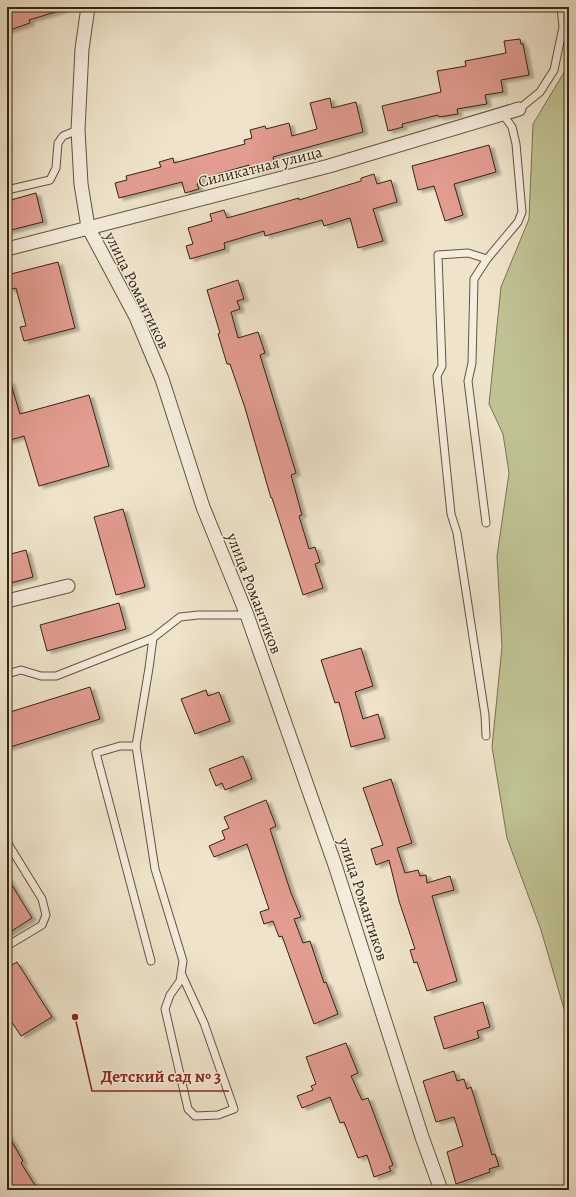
<svg xmlns="http://www.w3.org/2000/svg" width="576" height="1197" viewBox="0 0 576 1197" font-family="Alegreya,serif">
<style>
.green{fill:#c0c293;stroke:#7a7351}
.building{fill:#e29c90;stroke:#35240f;filter:url(#shadow)}
.lines{fill:none;stroke-linecap:round;stroke-linejoin:round}
.service-casing{stroke:#64543e;stroke-width:9}
.minor-casing{stroke:#64543e;stroke-width:15}
.service{stroke:#f5eddd;stroke-width:7}
.minor{stroke:#f5eddd;stroke-width:13}
.labels{text-anchor:middle;stroke-width:3;stroke-linejoin:round;paint-order:stroke}
.street-label{font-size:16px;fill:#35240f;stroke:#f5eddd}
.leader{fill:none;stroke:#8f2418;stroke-width:1.5}
.callout-dot{fill:#8f2418;stroke:#f5eddd;stroke-width:1.5}
.callout-label{font-size:17px;text-anchor:middle;font-weight:bold;fill:#8f2418;stroke:#f5eddd;stroke-width:3;stroke-linejoin:round;paint-order:stroke}
</style>
<defs>
<filter id="shadow"><feDropShadow dx="4.5" dy="2.5" stdDeviation="1" flood-color="#0004"/></filter>
</defs>
<rect width="100%" height="100%" fill="#efe4cb"/>
<filter id="stains"><feTurbulence type="fractalNoise" baseFrequency=".005" numOctaves="4"/><feColorMatrix values="0 0 0 0 .2 0 0 0 0 .09 0 0 0 0 .02 0 0 0 .5 -.17"/></filter>
<radialGradient id="worn" r=".72"><stop offset=".6" stop-color="#630" stop-opacity="0"/><stop offset="1" stop-color="#630" stop-opacity=".3"/></radialGradient>
<path class="green" d="M566 69 569 71V1026L541 930 507 838 492 747 502 647 497 556 509 473 503 434 489 404 501 287 529 219 533 124Z"/>
<g class="building">
<path d="M7 7H62V10L29 20 30 23 7 31Z"/>
<path d="M520 39 521 44H523L529 75 501 80 503 92 485 95 487 104 457 109 458 114 439 117 438 115 402 124 403 127 388 131 382 106 441 92 437 71 466 66 465 61 506 53 504 41Z"/>
<path d="M330 98 332 108 356 102 363 132 273 157 275 166 251 172 249 165 200 179 201 183 197 184 199 189 185 193 182 182 119 198 115 183 127 180 126 176 161 167 159 162 173 158 174 163 245 144 244 140 252 138 250 130 265 126 266 129 289 123 292 136 317 129 310 103Z"/>
<path d="M489 145 496 172 454 184 463 215 445 221 434 186 418 190 412 166Z"/>
<path d="M374 174 377 184 391 180 397 202 373 209 383 241 358 248 350 218 324 226 322 220 265 236 264 231 224 243 225 249 190 259 186 246 193 244 188 228 212 221 210 214 224 210 227 218 299 198V200L361 181V178Z"/>
<path d="M36 193 43 222 7 231V201Z"/>
<path d="M58 262 75 328 24 341 20 327 26 326 16 288 10 290 7 275Z"/>
<path d="M238 280 244 299 237 301 240 309 231 312 238 338 258 332 265 353 260 355 296 473 291 475 302 515 299 516 309 549 315 547 320 562 315 564 323 588 303 595 272 498H271L245 408 230 364H227L218 334 220 333 207 290Z"/>
<path d="M10 381 20 414 89 395 109 466 39 486 24 436 7 441V382Z"/>
<path d="M123 509 145 587 116 595 94 517Z"/>
<path d="M26 550 33 577 7 584V555Z"/>
<path d="M119 603 126 629 47 651 40 625Z"/>
<path d="M361 648 373 686 355 692 363 719 378 714 385 738 351 747 339 702 335 703 321 660Z"/>
<path d="M90 687 100 719 7 748V713Z"/>
<path d="M206 690 208 696 219 692 230 721 195 734 181 699Z"/>
<path d="M243 756 252 779 225 790 222 783 216 786 209 769Z"/>
<path d="M391 779 412 843 397 848 405 873 418 870 420 876 426 875 427 883 450 876 454 890 432 896 457 981 427 991 417 962 414 963 410 950 415 949 399 901 389 860 376 865 371 849 383 845 363 788Z"/>
<path d="M266 800 276 826 270 829 291 893 301 917 294 919 303 943 310 941 324 983 326 982 338 1014 314 1024 282 936 279 937 273 921 264 924 260 912 269 909 247 844 214 857 209 846 225 839 222 831 229 828 224 817Z"/>
<path d="M7 877 32 918 7 934Z"/>
<path d="M17 962 52 1017 21 1036 7 1015V968Z"/>
<path d="M483 1002 490 1027 477 1031 479 1038 444 1049 434 1017Z"/>
<path d="M346 1043 358 1073 351 1076 362 1100 368 1098 393 1165 389 1167 391 1171 374 1177 367 1155 358 1158 344 1122 340 1123 330 1097 302 1108 297 1096 313 1090 311 1086 316 1084 306 1057Z"/>
<path d="M454 1071 457 1081 464 1079 467 1089 471 1087 492 1155 495 1154 499 1166 489 1169 490 1172 456 1184 447 1152 463 1146 454 1117 436 1122 423 1081Z"/>
<path d="M7 1133 23 1161 21 1163 38 1190H7Z"/>
</g>
<g class="lines">
<defs>
<g id="service">
<path d="M519 109 540 92 554 70 563 27 561 7"/>
<path d="M7 190 50 180 56 168 58 143 63 136 78 130"/>
<path d="M486 523 468 381 472 363 474 279 487 259 518 222 522 212 516 144 512 127 502 113"/>
<path d="M153 638 149 668 136 746 155 869 183 961 180 981 170 995 165 1009 188 1109 195 1116 218 1115 234 1109 204 1023 181 973"/>
<path d="M7 674 21 670 41 676H56L153 638 180 617 198 615H247"/>
<path d="M486 736 485 715 457 533 451 514 437 376 442 366 438 255 468 253 487 259"/>
<path d="M136 746H120L96 753 151 961"/>
<path d="M7 842 42 899 46 915 42 925 7 946"/>
</g>
<g id="minor">
<path d="M88 7 82 49 78 130 81 184 88 227 136 317 162 379 203 507 247 615 335 865 422 1137 441 1190"/>
<path d="M7 249 329 166 519 109"/>
<path d="M7 601 68 586"/>
</g>
</defs>
<use href="#service" class="service-casing"/>
<use href="#minor" class="minor-casing"/>
<use href="#service" class="service"/>
<use href="#minor" class="minor"/>
</g>
<g class="labels">
<g class="street-label">
<text transform="translate(260 166) rotate(-14)" y="6">Силикатная улица</text>
<text transform="translate(138 290) rotate(64)" y="6">улица Романтиков</text>
<text transform="translate(255 593) rotate(69)" y="6">улица Романтиков</text>
<text transform="translate(364 899) rotate(72)" y="6">улица Романтиков</text>
</g>
</g>
<path class="leader" d="M75 1017L92 1091H229"/>
<circle class="callout-dot" cx="75" cy="1017" r="4"/>
<g class="callout-label">
<text x="161" y="1082">Детский сад № 3</text>
</g>
<rect width="576" height="1197" fill="none" stroke="#efe4cb" stroke-width="24"/>
<rect x="8" y="8" width="560" height="1181" fill="none" stroke="#35240f" stroke-width="2"/>
<rect x="12" y="12" width="552" height="1173" fill="none" stroke="#35240f"/>
<rect width="100%" height="100%" filter="url(#stains)"/>
<rect width="100%" height="100%" fill="url(#worn)"/>
</svg>
